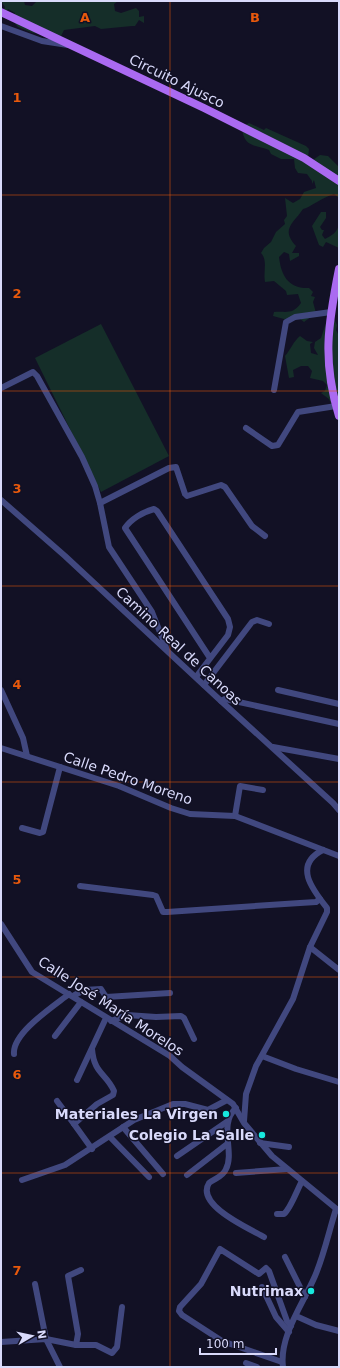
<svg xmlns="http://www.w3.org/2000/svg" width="340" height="1368" viewBox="0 0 340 1368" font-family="'DejaVu Sans',sans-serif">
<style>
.green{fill:#152e29}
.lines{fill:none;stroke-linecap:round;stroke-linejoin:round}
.minor{stroke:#41487f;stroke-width:6}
.major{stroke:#aa6af1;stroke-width:8}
.grid{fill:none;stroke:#e8590c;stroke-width:1;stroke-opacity:0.55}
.poi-dot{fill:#17e9de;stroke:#121125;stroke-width:1.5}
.labels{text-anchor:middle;stroke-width:3;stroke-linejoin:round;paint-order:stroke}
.street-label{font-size:14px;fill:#d9dafb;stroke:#121125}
.poi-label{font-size:14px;font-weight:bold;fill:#d9dafb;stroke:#121125;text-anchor:end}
.grid-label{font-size:13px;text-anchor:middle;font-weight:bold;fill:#e8590c;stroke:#121125;stroke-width:3;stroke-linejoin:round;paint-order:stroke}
</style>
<rect width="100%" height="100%" fill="#121125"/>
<g class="green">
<path d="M1 1H24L25 5 32 6 37 1H118L114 4 115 11 121 13 136 8 139 11V17L144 16V23L139 20 135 26H132L101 29 95 26 64 30 61 36 33 33 18 27 11 19 15 13 8 9 4 15 2 14 5 7Z"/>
<path d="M249 123 264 130 266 128 306 146 309 149 308 158 310 162 320 155 328 156 339 167V198L334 194C323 197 309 208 303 209 294 223 280 229 296 246L292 253H299V256L290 261 289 254 284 252 279 257C281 276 289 289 309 288L313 292 311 296 315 297 313 302 316 313 304 322 299 318 284 319 273 316 274 312C288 311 292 315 301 303L298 294 287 295 286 291 274 281 265 282C263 272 268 260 261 253L264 248 271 242 276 232 285 224 284 220 287 216 285 198 293 203 300 199 304 192 316 188 314 180 312 184V181L307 174 298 173 295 168 294 159H281L271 154 269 150C255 145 243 147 242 127Z"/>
<path d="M321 212H326V218L320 227 322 230H324L322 235 325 239C331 236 338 232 339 224V248L326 242 323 247 319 245 312 226Z"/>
<path d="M333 317 337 325 336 330 339 336V403L337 405 331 404 329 399 321 393 325 391 327 385 323 381 310 378 312 371 308 366H301L293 370 294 377 289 378 285 356C291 349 293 342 300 336L307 341 313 342 310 344 311 353 318 355 314 348 315 342 321 338 327 320Z"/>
<path d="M101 324 169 456 101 492 35 358Z"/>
</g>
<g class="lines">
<g class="minor">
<path d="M1 26 42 41 68 45"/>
<path d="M1 388 33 372 37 376 82 457 95 486 100 503 109 547 152 612 167 650"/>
<path d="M274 390 286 322 295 317 331 312"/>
<path d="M246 428 272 446 278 445 298 412 336 406"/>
<path d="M1 500 65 556 221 701 333 803 339 810"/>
<path d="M100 503 169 468 176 467 185 494 187 496 221 485 225 487 252 526 265 536"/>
<path d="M196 677 228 635 230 627 228 619 157 511 154 509C143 512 131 519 125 528L210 658"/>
<path d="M204 685 252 622 257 620 269 624"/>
<path d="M1 690 23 738 27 756"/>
<path d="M278 690 339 704"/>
<path d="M221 701 225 699 339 724"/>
<path d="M273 747 339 759"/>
<path d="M1 748 119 786 171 808 190 814 235 816 339 856"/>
<path d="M235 816 240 786 263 790"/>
<path d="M22 828 40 833 43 832 60 767"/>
<path d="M80 886 153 895 156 896 163 912H167L300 903 316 902 320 899"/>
<path d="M1 924 32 972 170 1056 182 1067 233 1104 244 1123 272 1156 339 1211"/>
<path d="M310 947 339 970"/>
<path d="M73 996 84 990 101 989 106 997 170 993"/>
<path d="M111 1021 127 1015 156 1017 181 1016 184 1018 194 1039"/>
<path d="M55 1036 81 1002"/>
<path d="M92 1049C94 1074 106 1073 114 1091L113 1095 97 1104 74 1124 92 1149"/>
<path d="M14 1054C12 1033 54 1006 69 994"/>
<path d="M262 1056 296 1069 339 1082"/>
<path d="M77 1080 106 1018"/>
<path d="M57 1101 74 1124"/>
<path d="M236 1108C218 1124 235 1152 226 1169 223 1177 215 1178 209 1183 195 1205 250 1229 264 1237"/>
<path d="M244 1121 246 1094 256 1066 293 999 310 947 327 912V908C312 889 293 865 323 850"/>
<path d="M123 1127 163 1174"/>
<path d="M110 1137 149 1177"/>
<path d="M260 1143 289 1147"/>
<path d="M177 1156 228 1121"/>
<path d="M236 1173 287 1169"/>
<path d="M187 1175 227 1144"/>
<path d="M22 1180 65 1165 134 1120 173 1104H185L208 1110 227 1100"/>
<path d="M277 1214H284C291 1208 297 1190 302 1181"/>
<path d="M285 1257 305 1297"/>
<path d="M35 1284 46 1339 60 1367"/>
<path d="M262 1287 276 1317 289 1332"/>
<path d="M296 1316 316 1325 339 1331"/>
<path d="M1 1342 46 1339 76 1345H96L112 1353 117 1347 122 1307"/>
<path d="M76 1345 78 1334 68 1276 81 1270"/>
<path d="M282 1362 222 1341 182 1315 179 1311 180 1307 201 1284 220 1249 259 1274 266 1268 269 1271 287 1321 291 1326"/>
<path d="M246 1363 257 1367"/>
<path d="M283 1367C279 1336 303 1304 315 1276 324 1255 329 1231 336 1209"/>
</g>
<g class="major">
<path d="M1 12 204 108 304 158 339 181"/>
<path d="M339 269C328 324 322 361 339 416"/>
</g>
</g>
<path class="grid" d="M170 1V1367M1 195H339M1 391H339M1 586H339M1 782H339M1 977H339M1 1173H339"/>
<g class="poi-dot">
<circle cx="226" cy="1114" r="4"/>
<circle cx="262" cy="1135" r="4"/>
<circle cx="311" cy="1291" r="4"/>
</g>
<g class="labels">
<g class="street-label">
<text transform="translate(177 81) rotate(26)" y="5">Circuito Ajusco</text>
<text transform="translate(179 646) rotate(43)" y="5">Camino Real de Canoas</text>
<text transform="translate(128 778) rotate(19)" y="5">Calle Pedro Moreno</text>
<text transform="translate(111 1006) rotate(33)" y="5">Calle José María Morelos</text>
</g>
<g class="poi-label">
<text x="218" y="1119">Materiales La Virgen</text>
<text x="254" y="1140">Colegio La Salle</text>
<text x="303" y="1296">Nutrimax</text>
</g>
</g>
<g class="grid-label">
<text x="85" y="22">A</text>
<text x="255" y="22">B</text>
<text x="17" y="102">1</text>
<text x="17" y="298">2</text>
<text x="17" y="493">3</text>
<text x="17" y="689">4</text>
<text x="17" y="884">5</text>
<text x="17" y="1079">6</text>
<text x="17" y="1275">7</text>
</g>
<rect width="340" height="1368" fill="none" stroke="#d9dafb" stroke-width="4"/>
<g transform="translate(32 1336) rotate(81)" stroke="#121125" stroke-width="3" paint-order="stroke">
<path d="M0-3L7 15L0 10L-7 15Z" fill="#d9dafb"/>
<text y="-6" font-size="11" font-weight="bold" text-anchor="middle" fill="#d9dafb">N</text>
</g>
<path d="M200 1348v6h76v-6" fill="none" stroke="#d9dafb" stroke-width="2"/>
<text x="206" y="1348" font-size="12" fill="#d9dafb" stroke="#121125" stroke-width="3" paint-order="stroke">100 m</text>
</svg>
